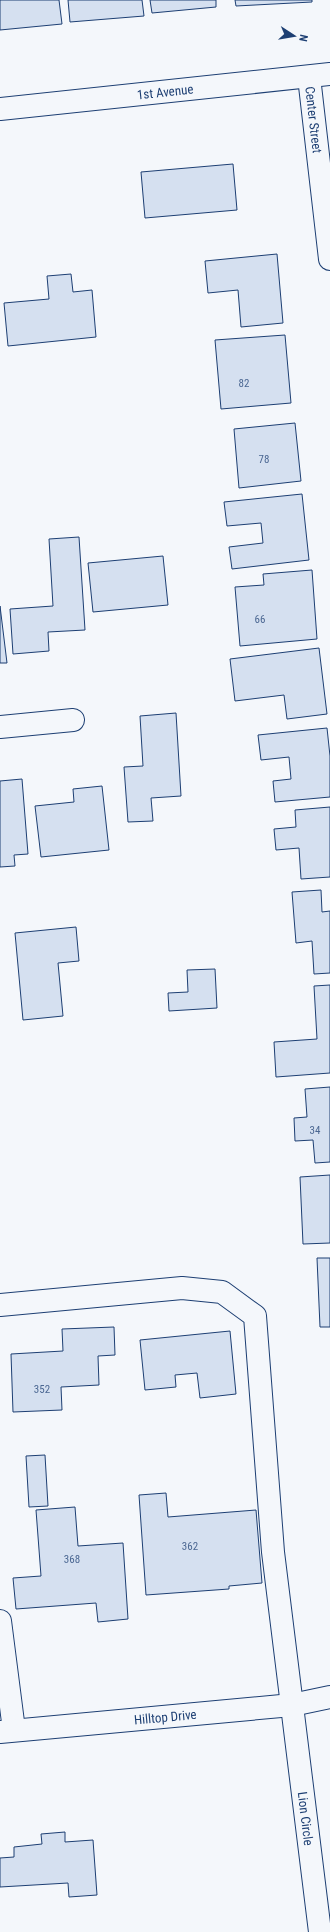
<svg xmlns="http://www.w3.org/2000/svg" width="330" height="1932" viewBox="0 0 330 1932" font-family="'Roboto Condensed',sans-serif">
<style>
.building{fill:#d5e0f0;stroke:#1d3f73}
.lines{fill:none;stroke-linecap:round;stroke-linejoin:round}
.minor-casing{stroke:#1d3f73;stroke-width:24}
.major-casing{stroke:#1d3f73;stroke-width:24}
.minor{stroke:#f4f7fb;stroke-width:22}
.major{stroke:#f4f7fb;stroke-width:22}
.labels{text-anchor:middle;stroke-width:3;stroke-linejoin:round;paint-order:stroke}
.number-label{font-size:11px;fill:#4b6792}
.street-label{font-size:13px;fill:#1d3f73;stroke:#f4f7fb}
</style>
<rect width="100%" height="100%" fill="#f4f7fb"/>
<g class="building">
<path d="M0 0H59L62 24 0 30Z"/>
<path d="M68 0H142L144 16 70 22Z"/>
<path d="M150 0H216V7L152 13Z"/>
<path d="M235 0H312V2L236 6Z"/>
<path d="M233 164 237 210 145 218 141 172Z"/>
<path d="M277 254 283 323 241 327 238 290 208 293 205 261Z"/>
<path d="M71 274 73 292 92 290 96 337 8 346 4 303 49 299 47 276Z"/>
<path d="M285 335 291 403 221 409 215 340Z"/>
<path d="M295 423 301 481 239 488 234 429Z"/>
<path d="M302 494 309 560 232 569 229 547 263 543 261 523 227 526 224 502Z"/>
<path d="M79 537 85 630 48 632 49 651 13 654 10 609 53 606 49 539Z"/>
<path d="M163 556 168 605 93 612 88 563Z"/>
<path d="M312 570 317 639 240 646 235 587 264 585 263 574Z"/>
<path d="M0 606 7 663H0Z"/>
<path d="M319 648 327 714 287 719 284 695 235 701 230 659Z"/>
<path d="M176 713 181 796 151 798 153 821 128 822 124 767 143 766 140 716Z"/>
<path d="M327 728 330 756V797L275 802 273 781 291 779 289 757 261 760 258 735Z"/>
<path d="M22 779 28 854 14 855 15 866 0 867V781Z"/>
<path d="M102 786 109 850 41 857 35 806 74 802 73 789Z"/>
<path d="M330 807V877L301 879 299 848 276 850 274 829 296 827 295 810Z"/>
<path d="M321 890 322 912 330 911V973L314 974 312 941 296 943 292 892Z"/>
<path d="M76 927 79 961 58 963 63 1016 23 1020 15 933Z"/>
<path d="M215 969 217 1008 169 1011 168 993 188 992 187 970Z"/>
<path d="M330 985V1073L276 1077 274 1042 317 1039 314 986Z"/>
<path d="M330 1087V1162L315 1163 313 1140 295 1141 294 1118 307 1117 305 1089Z"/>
<path d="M330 1175V1243L303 1244 300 1177Z"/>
<path d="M317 1258H330V1327H320Z"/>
<path d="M114 1327 115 1355 98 1356 99 1385 61 1387 62 1410 13 1412 11 1354 63 1351 62 1329Z"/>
<path d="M230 1331 236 1394 200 1398 197 1373 175 1375 176 1387 145 1390 140 1340Z"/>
<path d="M45 1455 48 1506 29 1507 26 1456Z"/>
<path d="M166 1493 168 1517 256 1510 262 1583 229 1586V1589L146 1595 139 1495Z"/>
<path d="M75 1507 78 1546 123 1543 128 1619 98 1622 96 1603 16 1609 13 1578 41 1576 36 1510Z"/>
<path d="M65 1832V1842L93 1840 97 1895 69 1897 68 1883 0 1887V1858L14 1857V1847L42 1844 41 1834Z"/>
</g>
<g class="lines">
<defs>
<g id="minor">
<path id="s1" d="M309 77 330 259"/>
<path id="s2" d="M0 109 330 74"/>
<path d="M0 727 73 720"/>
<path id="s3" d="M0 1305 182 1288 222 1292 255 1316 273 1552 320 1932"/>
<path d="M0 1621 14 1730"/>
</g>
<g id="major">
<path id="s4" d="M0 1732 292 1705 330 1697"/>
</g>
</defs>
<use href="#minor" class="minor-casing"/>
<use href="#major" class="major-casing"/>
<use href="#minor" class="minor"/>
<use href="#major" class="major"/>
</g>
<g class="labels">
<g class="number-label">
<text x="244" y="387">82</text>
<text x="264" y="463">78</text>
<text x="260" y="623">66</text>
<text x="315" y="1134">34</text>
<text x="42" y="1393">352</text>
<text x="190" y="1550">362</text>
<text x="72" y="1563">368</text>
</g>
<g class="street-label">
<text dy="5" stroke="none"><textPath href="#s2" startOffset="166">1st Avenue</textPath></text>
<text dy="5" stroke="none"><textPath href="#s1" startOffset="43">Center Street</textPath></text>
<text dy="5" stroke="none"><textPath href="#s4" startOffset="166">Hilltop Drive</textPath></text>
<text dy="5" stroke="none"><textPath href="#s3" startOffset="769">Lion Circle</textPath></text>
</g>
</g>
<g transform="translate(294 36) rotate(102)" stroke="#f4f7fb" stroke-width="3" paint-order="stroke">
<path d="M0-3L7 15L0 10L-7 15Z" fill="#1d3f73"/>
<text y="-6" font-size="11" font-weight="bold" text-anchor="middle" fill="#1d3f73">N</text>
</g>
</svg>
